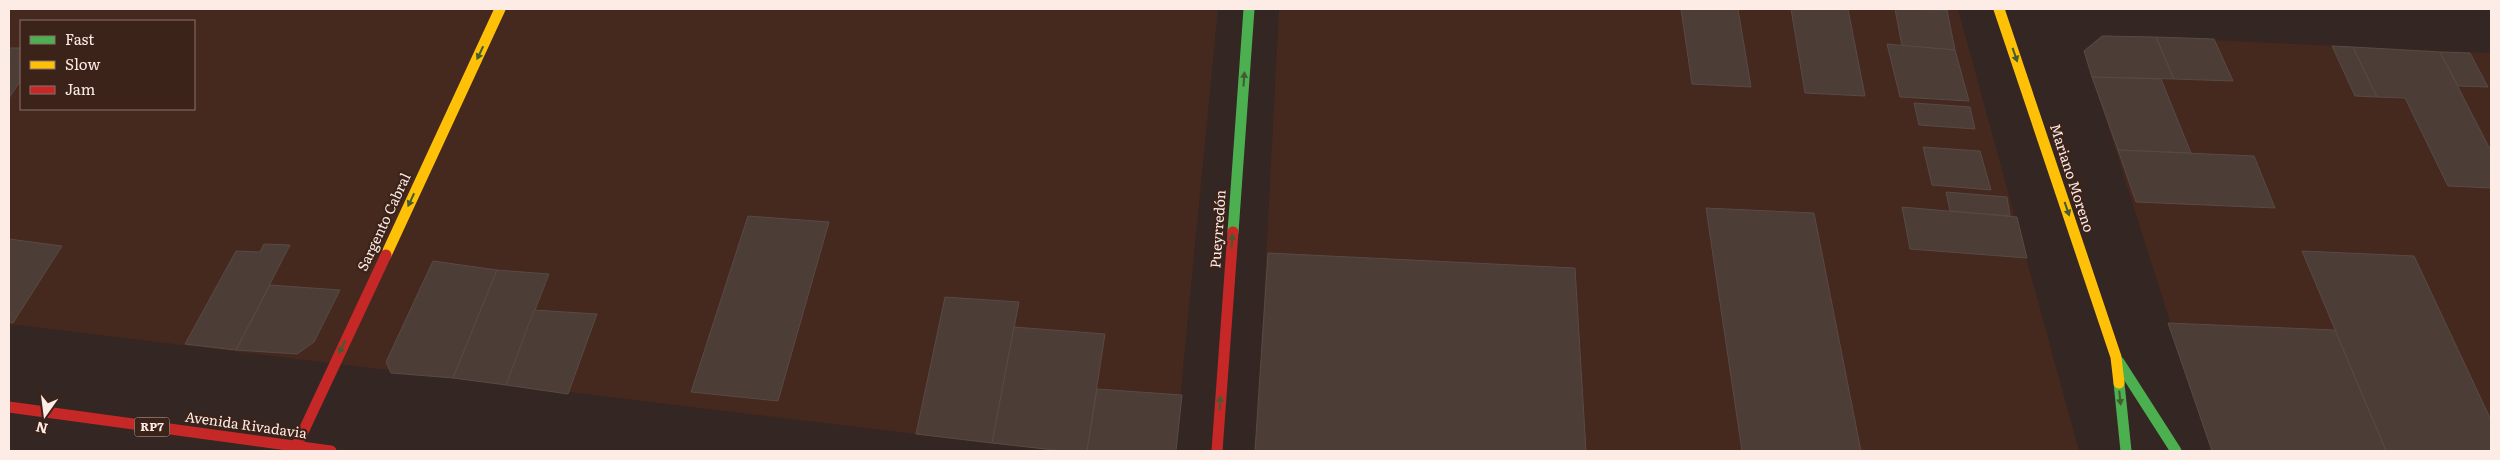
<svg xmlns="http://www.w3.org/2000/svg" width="2500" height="460" viewBox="0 0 2500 460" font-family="Literata,serif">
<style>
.built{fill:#45281e;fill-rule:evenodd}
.building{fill:#4d3d37;stroke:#574a47}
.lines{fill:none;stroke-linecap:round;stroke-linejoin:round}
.fast{stroke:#4caf50;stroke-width:11}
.slow{stroke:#ffc107;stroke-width:11}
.jam{stroke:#c62828;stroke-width:11}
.oneway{fill:#425b30}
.labels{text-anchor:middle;stroke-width:4.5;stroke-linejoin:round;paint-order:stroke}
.shield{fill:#3c231a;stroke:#c3b0a8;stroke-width:1}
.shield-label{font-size:12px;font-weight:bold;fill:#fdece5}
.street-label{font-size:14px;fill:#fdece5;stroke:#3c231a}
</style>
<rect width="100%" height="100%" fill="#342622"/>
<g class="built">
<path d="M9 9H1218L1175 451H1054L9 324ZM21 21H194V109H21Z"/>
<path d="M1279 9H1958L2079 451H1256Z"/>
<path d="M2104 35 2491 53V451H2222L2207 439 2085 53Z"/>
</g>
<g class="building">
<path d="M1681 9H1738L1751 87 1692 84Z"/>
<path d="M1791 9H1848L1865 96 1805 93Z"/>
<path d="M1895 9 1947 10 1955 50 1902 46Z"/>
<path d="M2102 36 2156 37 2174 79 2092 77 2084 51Z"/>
<path d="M2156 37 2214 39 2233 81 2174 79Z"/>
<path d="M1887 44 1955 50 1969 101 1900 97Z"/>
<path d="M2332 46 2353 47 2377 97 2355 96Z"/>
<path d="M2353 47 2440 52 2491 151V188L2448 186 2405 98 2377 97Z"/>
<path d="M9 48H21V80L9 98Z"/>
<path d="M2440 52 2470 53 2488 87 2458 86Z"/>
<path d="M2092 77 2161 79 2191 153 2118 150Z"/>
<path d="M1914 103 1970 107 1975 129 1919 125Z"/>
<path d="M1923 147 1980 151 1991 190 1932 185Z"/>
<path d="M2118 150 2254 156 2275 208 2136 202Z"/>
<path d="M1946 192 2007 197 2010 216 1950 211Z"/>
<path d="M1902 207 2017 217 2027 258 1910 249Z"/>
<path d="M1706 208 1814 213 1861 451H1742Z"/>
<path d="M748 216 829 222 778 401 691 392Z"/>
<path d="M9 239 62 246 13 323 9 322Z"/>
<path d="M264 244 290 245 236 350 185 344 236 251 260 252Z"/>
<path d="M2302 251 2414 256 2491 420V451H2386Z"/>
<path d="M1268 253 1575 268 1586 451H1255Z"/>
<path d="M433 261 497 270 453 378 391 373 386 362Z"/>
<path d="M497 270 549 274 506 385 453 378Z"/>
<path d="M270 285 340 290 314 342 297 354 236 350Z"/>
<path d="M945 297 1019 302 992 443 916 434Z"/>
<path d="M534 310 597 314 568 394 506 385Z"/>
<path d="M2168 323 2335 330 2386 451H2212Z"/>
<path d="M1014 327 1105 334 1087 451H1063L992 443Z"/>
<path d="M1097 389 1182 395 1176 451H1087Z"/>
</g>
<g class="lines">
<g class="fast">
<path d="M1233 232 1249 9"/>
<path d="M2119 362 2176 451"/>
<path d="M2119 383 2126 451"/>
</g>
<g class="slow">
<path d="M1999 9 2116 357 2119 383"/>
<path d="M386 255 500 9"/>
</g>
<g class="jam">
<path d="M9 407 331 451"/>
<path d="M296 447 386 255"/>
<path d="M1217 451 1233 232"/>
</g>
</g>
<defs><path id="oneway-solid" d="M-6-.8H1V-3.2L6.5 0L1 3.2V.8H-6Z" transform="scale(1.25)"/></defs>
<g class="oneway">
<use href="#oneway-solid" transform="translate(480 53) rotate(115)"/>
<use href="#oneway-solid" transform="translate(2015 55) rotate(71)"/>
<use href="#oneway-solid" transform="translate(1244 79) rotate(-86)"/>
<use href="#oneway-solid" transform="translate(411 200) rotate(115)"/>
<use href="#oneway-solid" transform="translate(2067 209) rotate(71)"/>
<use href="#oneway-solid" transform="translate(1232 241) rotate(-86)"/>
<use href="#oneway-solid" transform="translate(342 347) rotate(115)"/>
<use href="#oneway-solid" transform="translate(2120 398) rotate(84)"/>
<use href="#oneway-solid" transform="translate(1220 403) rotate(-86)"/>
</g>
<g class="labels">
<rect class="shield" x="134.5" y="417.5" width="35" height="19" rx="4"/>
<g class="shield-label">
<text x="152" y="431">RP7</text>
</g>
<g class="street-label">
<text transform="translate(2072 178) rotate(72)" y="5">Mariano Moreno</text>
<text transform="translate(384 222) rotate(-65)" y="5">Sargento Cabral</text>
<text transform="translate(1218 229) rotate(-86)" y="5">Pueyrredón</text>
<text transform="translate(246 425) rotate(8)" y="5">Avenida Rivadavia</text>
</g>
</g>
<rect width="2500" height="460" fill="none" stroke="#fdece5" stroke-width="20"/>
<rect x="20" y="20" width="175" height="90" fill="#3c231a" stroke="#89736b"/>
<rect x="30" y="36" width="25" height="8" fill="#4caf50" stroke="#89736b"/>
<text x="65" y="45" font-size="15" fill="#fdece5">Fast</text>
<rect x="30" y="61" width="25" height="8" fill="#ffc107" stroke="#89736b"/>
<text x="65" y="70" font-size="15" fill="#fdece5">Slow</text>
<rect x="30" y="86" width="25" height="8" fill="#c62828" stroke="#89736b"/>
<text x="65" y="95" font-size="15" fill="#fdece5">Jam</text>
<g transform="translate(45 415) rotate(194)" stroke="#3c231a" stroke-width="4" paint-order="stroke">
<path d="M0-4L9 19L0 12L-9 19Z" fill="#fdece5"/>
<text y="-8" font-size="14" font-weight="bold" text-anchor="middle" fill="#fdece5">N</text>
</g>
</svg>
